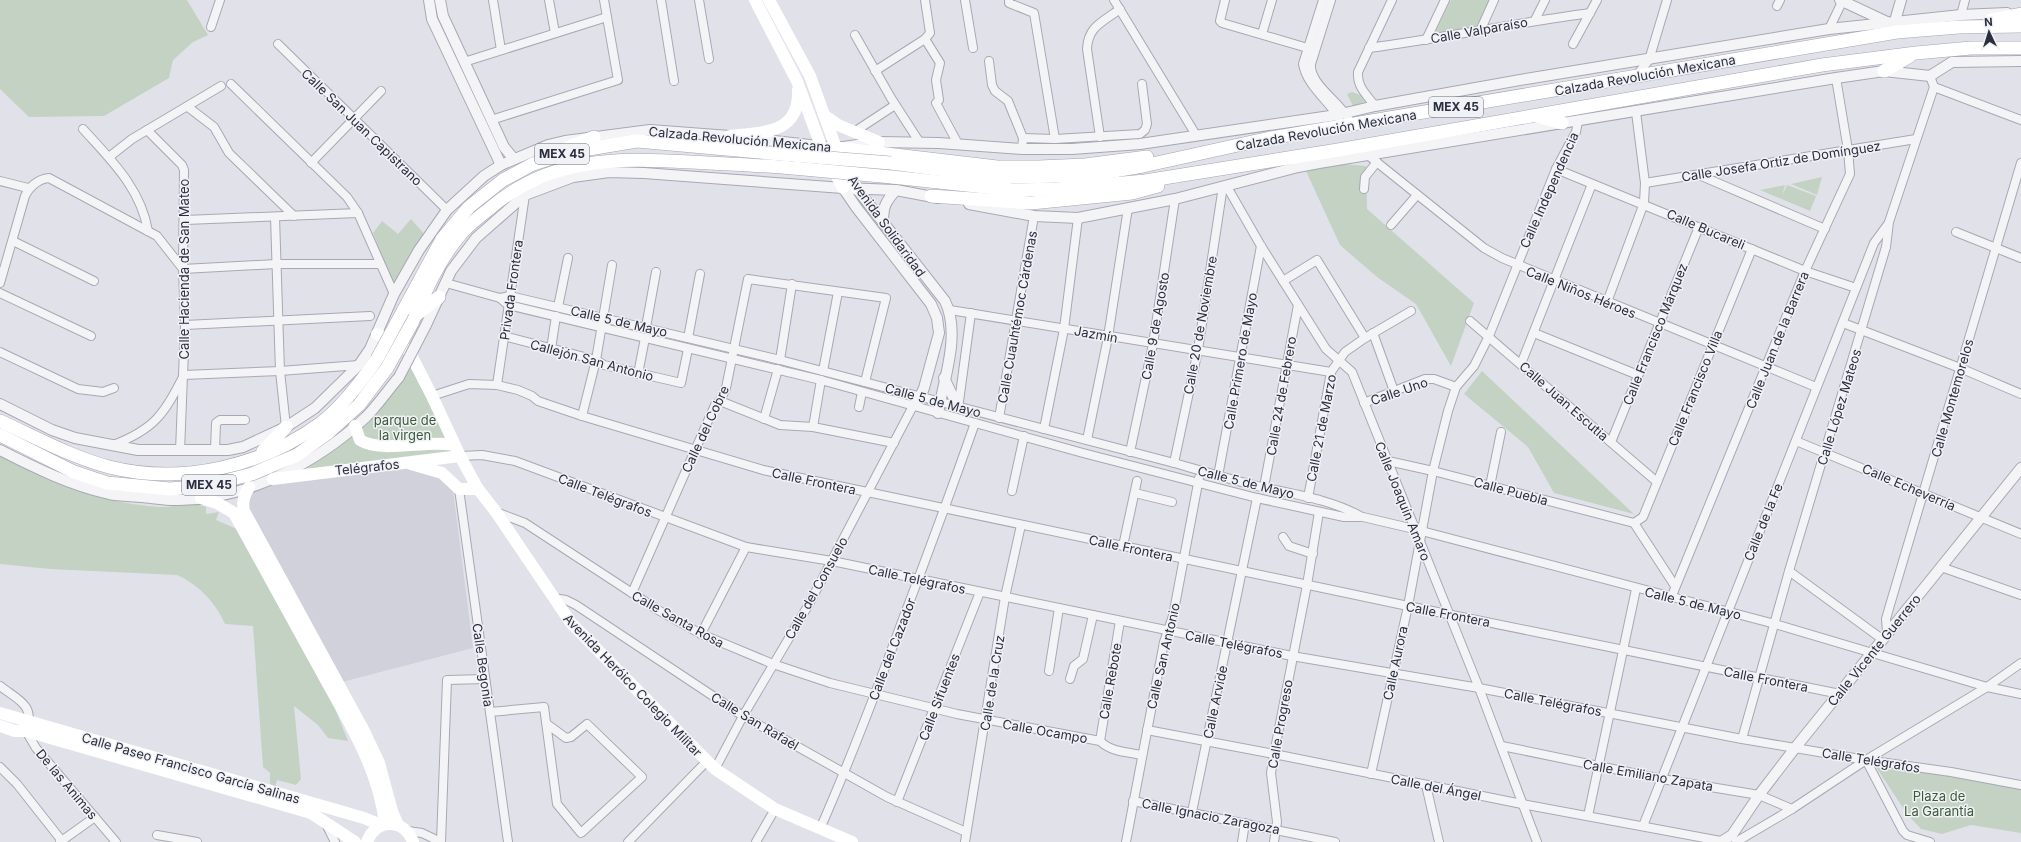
<svg xmlns="http://www.w3.org/2000/svg" width="2021" height="842" viewBox="0 0 2021 842" font-family="Inter,sans-serif">
<style>
.built{fill:#d0d1da}
.green{fill:#c3d2c3}
.lines{fill:none;stroke-linecap:round;stroke-linejoin:round}
.minor-casing{stroke:#a7a8b3;stroke-width:10}
.tertiary-casing{stroke:#a7a8b3;stroke-width:12}
.primary-casing{stroke:#a1a5b4;stroke-width:14}
.minor{stroke:#f4f4f7;stroke-width:8}
.tertiary{stroke:#f4f4f7;stroke-width:10}
.secondary{stroke:#fff;stroke-width:12}
.primary{stroke:#fff;stroke-width:13}
.tertiary-bridge-casing{stroke:#a7a8b3;stroke-width:12;stroke-linecap:butt}
.primary-bridge-casing{stroke:#a1a5b4;stroke-width:14;stroke-linecap:butt}
.tertiary-bridge{stroke:#f4f4f7;stroke-width:10}
.primary-bridge{stroke:#fff;stroke-width:13}
.labels{text-anchor:middle;stroke-width:3;stroke-linejoin:round;paint-order:stroke}
.shield{fill:#f1f2f6;stroke:#666976;stroke-width:1}
.shield-label{font-size:12px;font-weight:bold;fill:#2b2e3f}
.street-label{font-size:13px;fill:#2b2e3f;stroke:#f1f2f6}
.park-label{font-size:13px;fill:#395a3a;stroke:#f1f2f6}
</style>
<rect width="100%" height="100%" fill="#e1e2e9"/>
<path class="built" d="M393 466 441 474 453 490 473 648 342 682 248 509 251 494 264 485Z"/>
<g class="green">
<path d="M0 0H187L208 35 193 42 173 60 169 78 104 116 29 117 0 89Z"/>
<path d="M1451 0H1490L1477 29 1435 33Z"/>
<path d="M1352 92 1360 95 1365 102 1353 106 1347 94Z"/>
<path d="M1342 164 1366 166 1367 209 1474 303 1451 366 1416 304 1377 277 1340 245 1306 171 1317 167Z"/>
<path d="M1822 177 1817 195 1791 184Z"/>
<path d="M1785 185 1782 196 1787 185 1816 196 1810 211 1760 190Z"/>
<path d="M411 219 425 235 393 284 373 233 382 221 398 234Z"/>
<path d="M410 366 456 455 313 469 303 467 365 423 392 394Z"/>
<path d="M1482 371 1634 514 1554 493 1528 447 1464 394Z"/>
<path d="M0 456C34 474 69 492 107 499 124 503 144 506 161 507 176 507 192 500 206 507V514L219 512 216 520 237 529 334 706 348 741 328 738 318 725 294 706 301 779 296 785 277 780 275 787 270 784V773L263 767 253 626 225 624C215 602 199 585 177 575L50 569 0 564Z"/>
<path d="M1876 767 1921 771 2021 787V833L1971 825 1942 834 1921 829 1907 814Z"/>
</g>
<g class="lines">
<defs>
<g id="minor">
<path d="M493 0 501 50"/>
<path d="M549 0 555 33"/>
<path d="M661 0 674 81"/>
<path d="M699 0 709 59"/>
<path d="M965 0 973 48"/>
<path d="M1009 0V3L1034 13 1055 139"/>
<path d="M1114 0 1196 135"/>
<path d="M1225 0 1220 21 1222 23 1311 49"/>
<path d="M1323 0 1303 64C1307 86 1328 100 1339 118"/>
<path d="M1331 0 1311 64C1309 84 1339 101 1348 118"/>
<path d="M1777 6 1780 0"/>
<path d="M1961 15 1965 0"/>
<path d="M1535 20 1545 0"/>
<path d="M211 27 220 0"/>
<path d="M1829 29 1843 0"/>
<path d="M1480 31 1494 0"/>
<path d="M1262 34 1272 0"/>
<path d="M855 35 891 98 920 143"/>
<path d="M925 39 940 63 936 80 939 100 936 103 958 144"/>
<path d="M1426 40 1445 0"/>
<path d="M278 44 447 210"/>
<path d="M1573 44 1597 0"/>
<path d="M1369 48C1443 38 1516 23 1590 13"/>
<path d="M989 61 992 85 995 91 1008 101 1023 138"/>
<path d="M464 62 607 17"/>
<path d="M875 71 925 39 930 33 925 0"/>
<path d="M1636 76 1649 60 1667 0"/>
<path d="M231 84 347 197 358 213 394 294"/>
<path d="M1934 87 2021 120"/>
<path d="M1375 106C1366 94 1357 87 1358 72L1392 0"/>
<path d="M188 107 214 127 229 153 294 216"/>
<path d="M491 120 618 80 604 0"/>
<path d="M83 129C110 159 141 188 148 231"/>
<path d="M147 130 182 165 184 170 183 269 185 325 180 451"/>
<path d="M854 132 895 105"/>
<path d="M1100 137 1087 49C1088 26 1103 22 1120 9"/>
<path d="M1022 149 1023 138 1055 139 1140 134 1145 130 1147 124 1142 84"/>
<path d="M1369 156 1484 248 1502 258 1816 387"/>
<path d="M109 157 132 139 221 86"/>
<path d="M311 163 381 91"/>
<path d="M1556 169 1805 271 1856 288"/>
<path d="M1699 175 1825 229"/>
<path d="M0 181 28 188"/>
<path d="M1645 183 1916 139"/>
<path d="M1226 185 1261 246 1326 349 1352 372 1479 688 1537 842"/>
<path d="M1364 189 1365 177 1377 162"/>
<path d="M275 217 280 371 286 427"/>
<path d="M185 220 358 213"/>
<path d="M1391 225 1417 195"/>
<path d="M1956 232 2021 258"/>
<path d="M13 241 94 281"/>
<path d="M1283 281 1317 260 1365 338"/>
<path d="M0 283 25 196C29 187 38 179 49 178L157 236 183 269 276 264H380"/>
<path d="M446 283 500 298 508 305 821 380 1083 453 1257 498 1344 517H1363L1414 529 1775 624 1987 687 2021 694"/>
<path d="M0 293 91 336"/>
<path d="M500 298 510 296 780 360 1174 463C1202 471 1229 479 1257 486 1292 494 1331 499 1362 517"/>
<path d="M1607 302 1644 203 1645 183 1636 112"/>
<path d="M558 307 568 258"/>
<path d="M950 310 1331 372"/>
<path d="M1470 321 1657 482"/>
<path d="M1843 323 1960 368 2021 394"/>
<path d="M185 325 370 316"/>
<path d="M646 327 656 272"/>
<path d="M1373 333 1394 391"/>
<path d="M1534 333 1638 375"/>
<path d="M504 336 596 360 604 365 681 383 688 349"/>
<path d="M688 338 700 274"/>
<path d="M551 349 556 316"/>
<path d="M0 352 78 389 103 392 114 388"/>
<path d="M780 360 792 284"/>
<path d="M1521 364 1592 184"/>
<path d="M823 371 838 292"/>
<path d="M638 374 645 338"/>
<path d="M497 385 525 195"/>
<path d="M432 396 469 384 497 385 518 390 532 396 538 401 582 416 763 470 1408 606 1840 694"/>
<path d="M720 401 780 425 813 427 894 443"/>
<path d="M1364 403 1425 379H1434L1456 387"/>
<path d="M859 407 862 392"/>
<path d="M958 409 971 313"/>
<path d="M582 416 596 360 612 265"/>
<path d="M999 418 1034 216"/>
<path d="M764 419 778 369"/>
<path d="M813 427 821 380"/>
<path d="M1044 429 1064 329 1078 218"/>
<path d="M1087 440 1108 337 1128 208"/>
<path d="M1796 441 2021 534"/>
<path d="M1611 442 1699 227"/>
<path d="M113 445C155 429 164 414 184 375L280 371 359 365"/>
<path d="M215 450 216 423 220 420H245"/>
<path d="M1130 452 1153 344 1175 199"/>
<path d="M460 456 482 455 515 461 746 547 832 561 1292 656 1479 688 1742 739 1866 760 1951 772 2021 785"/>
<path d="M1388 461 1433 471 1634 523"/>
<path d="M1174 463 1198 350 1223 186"/>
<path d="M1218 476 1261 246"/>
<path d="M1490 486 1501 432"/>
<path d="M1264 487 1298 305"/>
<path d="M459 489 508 842"/>
<path d="M1012 491 1024 436"/>
<path d="M1135 493 1172 502"/>
<path d="M1308 498 1331 372 1345 352 1365 338 1411 311"/>
<path d="M496 512 525 523 658 610 701 634 773 664 830 683 957 714 1100 741C1111 752 1127 752 1142 755"/>
<path d="M1634 523 1643 517 1752 249"/>
<path d="M1634 523 1675 586"/>
<path d="M1283 537 1289 546 1313 554"/>
<path d="M1123 546 1137 481"/>
<path d="M1941 567 2021 595"/>
<path d="M1789 571 1882 639"/>
<path d="M632 593 715 405 720 401 726 388 748 279 886 298 865 382"/>
<path d="M553 598 566 600 576 605 743 716 887 797 966 832"/>
<path d="M1671 598 1805 271 1850 174 1848 150 1836 78"/>
<path d="M1887 632 1886 619 1890 605 2021 163"/>
<path d="M701 634 746 547"/>
<path d="M1049 671 1059 608"/>
<path d="M1070 679 1074 666 1083 659 1093 615"/>
<path d="M0 686C18 700 36 705 26 731L36 748 116 842"/>
<path d="M490 712 544 707 557 804 581 833 642 777 587 724 571 737 566 738 547 724"/>
<path d="M1147 730 1274 754 1522 804 1726 842"/>
<path d="M1742 739 1789 571 1886 247 1889 222 1934 87 1930 76"/>
<path d="M1100 741 1120 621"/>
<path d="M1502 746 1662 779 1759 795 1792 809"/>
<path d="M1866 760 1903 831 1907 835 1930 842"/>
<path d="M0 767 17 784 62 841"/>
<path d="M715 769 743 716 809 604 913 406"/>
<path d="M1371 774 1408 606 1433 471 1448 411 1456 387 1474 366 1489 336 1556 169 1576 132 1578 121"/>
<path d="M1426 785 1439 842"/>
<path d="M1133 801 1335 842"/>
<path d="M897 802 980 592"/>
<path d="M1192 812 1257 498"/>
<path d="M1588 816 1636 589"/>
<path d="M326 824 335 842"/>
<path d="M1643 826 1874 243 1888 224"/>
<path d="M820 829C849 763 875 695 900 627 926 559 951 491 975 423"/>
<path d="M408 831 422 833 441 842"/>
<path d="M157 835 197 842"/>
<path d="M60 842 95 817"/>
<path d="M441 842 447 680 485 679"/>
<path d="M628 842 707 761"/>
<path d="M756 842 775 809"/>
<path d="M965 842 1005 597 1021 525"/>
<path d="M1126 842 1164 642 1173 616 1199 478"/>
<path d="M1242 842 1245 823"/>
<path d="M1274 842 1277 822 1271 773 1274 754 1307 585 1319 512"/>
<path d="M1736 842 1792 809 1866 760 1987 687 2021 663"/>
</g>
<g id="tertiary">
<path d="M429 0 432 19 501 165"/>
<path d="M440 0 443 16 504 147 513 158"/>
<path d="M1840 0 1887 22"/>
<path d="M1895 21 1901 0"/>
<path d="M843 188 856 207 931 304 937 318 939 333 924 388 920 397 913 406"/>
<path d="M857 189 945 301C961 334 944 378 938 413"/>
<path d="M969 204 1034 216 1078 218 1175 199 1298 167 1319 163 1836 78 1884 71 1930 76 1952 62 2021 61"/>
<path d="M883 223C883 207 885 202 896 190"/>
<path d="M426 325 451 271 476 238 525 195 573 177 609 172 644 173 843 188 896 190 938 198"/>
<path d="M944 378 958 407"/>
<path d="M0 404 52 430 75 438 138 450H228L243 447 286 427 315 408 359 365 370 349 394 294 419 250 447 210 484 176 501 165 548 145 565 141 650 130 730 136 836 148 879 142 939 143 1022 149H1072L1140 144 1337 115 1375 106 1526 79 1829 29 1961 15 2007 13"/>
<path d="M0 450C35 468 70 485 109 494 120 496 132 496 142 497 153 498 165 500 176 500 244 501 317 463 366 417 378 405 388 390 399 377"/>
<path d="M1721 842 1732 835 1759 795 1795 748 2021 468"/>
</g>
<g id="primary">
<path d="M1991 20 2021 14"/>
<path d="M1884 71 1910 56"/>
<path d="M1537 116 1562 123"/>
<path d="M569 147 594 137"/>
<path d="M836 148 997 167H1039L1085 165 1147 157"/>
<path d="M891 163 990 176 1017 177 1061 176 1102 173 1143 166 1270 138 1897 32 1959 27 2021 26"/>
<path d="M892 177 1013 190 1057 189 1145 181 1338 150 1822 65 1916 53 1971 48H2021"/>
<path d="M931 196 1031 203 1132 193 1158 186"/>
<path d="M403 311 442 239 469 207 503 180 533 164 571 152 637 141 791 155"/>
<path d="M417 314 439 297"/>
<path d="M412 323C425 292 438 261 460 235 468 225 479 217 489 209 550 157 615 158 690 162 725 164 759 165 793 168"/>
<path d="M0 421C35 437 71 457 109 467 181 485 261 467 321 423 343 406 361 382 377 359"/>
<path d="M0 435 74 472 107 483 170 489 205 486 252 474 297 455 328 433 359 405 387 368"/>
<path d="M263 451 286 427"/>
</g>
</defs>
<use href="#minor" class="minor-casing"/>
<use href="#tertiary" class="tertiary-casing"/>
<use href="#primary" class="primary-casing"/>
<use href="#minor" class="minor"/>
<use href="#tertiary" class="tertiary"/>
<g class="secondary">
<path d="M755 0 797 81 821 146 843 188"/>
<path d="M769 0 810 76 836 148 857 189"/>
<path d="M825 116 838 125 879 142"/>
<path d="M730 136C763 132 800 134 798 90"/>
<path d="M377 334 399 344 409 351 432 396 460 456 478 489 496 512 571 623 715 769 775 809 852 842"/>
<path d="M355 426 360 440C382 454 428 439 455 445"/>
<path d="M411 464 442 473 459 489H478"/>
<path d="M273 479 460 456"/>
<path d="M249 487C244 496 242 501 244 511L364 731 379 763 392 811 398 825"/>
<path d="M201 498 217 503 234 513C263 566 292 618 321 671 347 719 379 768 385 824"/>
<path d="M0 713 364 818 381 825"/>
<path d="M0 726 15 731H26L311 813 355 842"/>
<path d="M367 842C375 818 405 818 413 842"/>
</g>
<use href="#primary" class="primary"/>
<defs>
<path id="tertiary-bridge" d="M399 377 426 325"/>
<g id="primary-bridge">
<path d="M791 155 891 163"/>
<path d="M793 168 892 177"/>
<path d="M377 359 403 311"/>
<path d="M387 368 412 323"/>
</g>
</defs>
<use href="#tertiary-bridge" class="tertiary-bridge-casing"/>
<use href="#primary-bridge" class="primary-bridge-casing"/>
<use href="#tertiary-bridge" class="tertiary-bridge"/>
<use href="#primary-bridge" class="primary-bridge"/>
</g>
<g class="labels">
<g class="shield">
<rect x="1429" y="97" width="54" height="20" rx="3"/>
<rect x="535" y="144" width="54" height="20" rx="3"/>
<rect x="182" y="475" width="54" height="20" rx="3"/>
</g>
<g class="shield-label">
<text x="1456" y="111">MEX 45</text>
<text x="562" y="158">MEX 45</text>
<text x="209" y="489">MEX 45</text>
</g>
<g class="street-label">
<text transform="translate(1479 30) rotate(-10)" y="5">Calle Valparaíso</text>
<text transform="translate(1645 75) rotate(-10)" y="5">Calzada Revolución Mexicana</text>
<text transform="translate(362 127) rotate(44)" y="5">Calle San Juan Capistrano</text>
<text transform="translate(1326 130) rotate(-10)" y="5">Calzada Revolución Mexicana</text>
<text transform="translate(740 139) rotate(5)" y="5">Calzada Revolución Mexicana</text>
<text transform="translate(1781 161) rotate(-9)" y="5">Calle Josefa Ortiz de Domínguez</text>
<text transform="translate(1549 190) rotate(-66)" y="5">Calle Independencia</text>
<text transform="translate(887 226) rotate(54)" y="5">Avenida Solidaridad</text>
<text transform="translate(1706 229) rotate(23)" y="5">Calle Bucareli</text>
<text transform="translate(184 269) rotate(-90)" y="5">Calle Hacienda de San Mateo</text>
<text transform="translate(511 290) rotate(-82)" y="5">Privada Frontera</text>
<text transform="translate(1581 292) rotate(22)" y="5">Calle Niños Héroes</text>
<text transform="translate(1017 317) rotate(-80)" y="5">Calle Cuauhtémoc Cárdenas</text>
<text transform="translate(619 321) rotate(13)" y="5">Calle 5 de Mayo</text>
<text transform="translate(1200 325) rotate(-80)" y="5">Calle 20 de Noviembre</text>
<text transform="translate(1155 326) rotate(-80)" y="5">Calle 9 de Agosto</text>
<text transform="translate(1096 334) rotate(10)" y="5">Jazmín</text>
<text transform="translate(1655 334) rotate(-68)" y="5">Calle Francisco Márquez</text>
<text transform="translate(1777 340) rotate(-68)" y="5">Calle Juan de la Barrera</text>
<text transform="translate(592 360) rotate(15)" y="5">Callejón San Antonio</text>
<text transform="translate(1240 361) rotate(-80)" y="5">Calle Primero de Mayo</text>
<text transform="translate(1695 388) rotate(-68)" y="5">Calle Francisco Villa</text>
<text transform="translate(1399 391) rotate(-19)" y="5">Calle Uno</text>
<text transform="translate(1281 396) rotate(-80)" y="5">Calle 24 de Febrero</text>
<text transform="translate(1952 398) rotate(-74)" y="5">Calle Montemorelos</text>
<text transform="translate(933 400) rotate(15)" y="5">Calle 5 de Mayo</text>
<text transform="translate(1564 401) rotate(41)" y="5">Calle Juan Escutia</text>
<text transform="translate(1839 407) rotate(-73)" y="5">Calle López Mateos</text>
<text transform="translate(1321 428) rotate(-79)" y="5">Calle 21 de Marzo</text>
<text transform="translate(705 429) rotate(-65)" y="5">Calle del Cobre</text>
<text transform="translate(367 467) rotate(-6)" y="5">Telégrafos</text>
<text transform="translate(814 481) rotate(12)" y="5">Calle Frontera</text>
<text transform="translate(1246 482) rotate(14)" y="5">Calle 5 de Mayo</text>
<text transform="translate(1909 487) rotate(23)" y="5">Calle Echeverría</text>
<text transform="translate(1511 491) rotate(15)" y="5">Calle Puebla</text>
<text transform="translate(605 495) rotate(21)" y="5">Calle Telégrafos</text>
<text transform="translate(1403 501) rotate(68)" y="5">Calle Joaquín Amaro</text>
<text transform="translate(1763 522) rotate(-68)" y="5">Calle de la Fe</text>
<text transform="translate(1131 548) rotate(12)" y="5">Calle Frontera</text>
<text transform="translate(917 579) rotate(12)" y="5">Calle Telégrafos</text>
<text transform="translate(816 588) rotate(-61)" y="5">Calle del Consuelo</text>
<text transform="translate(1693 603) rotate(14)" y="5">Calle 5 de Mayo</text>
<text transform="translate(1448 614) rotate(11)" y="5">Calle Frontera</text>
<text transform="translate(678 619) rotate(29)" y="5">Calle Santa Rosa</text>
<text transform="translate(1234 644) rotate(11)" y="5">Calle Telégrafos</text>
<text transform="translate(892 649) rotate(-69)" y="5">Calle del Cazador</text>
<text transform="translate(1874 650) rotate(-51)" y="5">Calle Vicente Guerrero</text>
<text transform="translate(1163 656) rotate(-77)" y="5">Calle San Antonio</text>
<text transform="translate(1395 663) rotate(-78)" y="5">Calle Aurora</text>
<text transform="translate(483 665) rotate(82)" y="5">Calle Begonia</text>
<text transform="translate(1766 679) rotate(11)" y="5">Calle Frontera</text>
<text transform="translate(1110 681) rotate(-80)" y="5">Calle Rebote</text>
<text transform="translate(992 683) rotate(-81)" y="5">Calle de la Cruz</text>
<text transform="translate(633 685) rotate(46)" y="5">Avenida Heróico Colegio Militar</text>
<text transform="translate(939 697) rotate(-69)" y="5">Calle Sifuentes</text>
<text transform="translate(1215 702) rotate(-78)" y="5">Calle Arvide</text>
<text transform="translate(1553 702) rotate(11)" y="5">Calle Telégrafos</text>
<text transform="translate(755 721) rotate(31)" y="5">Calle San Rafaél</text>
<text transform="translate(1280 724) rotate(-80)" y="5">Calle Progreso</text>
<text transform="translate(1045 731) rotate(10)" y="5">Calle Ocampo</text>
<text transform="translate(1871 760) rotate(9)" y="5">Calle Telégrafos</text>
<text transform="translate(191 768) rotate(16)" y="5">Calle Paseo Francisco García Salinas</text>
<text transform="translate(1648 775) rotate(10)" y="5">Calle Emiliano Zapata</text>
<text transform="translate(67 784) rotate(50)" y="5">De las Animas</text>
<text transform="translate(1436 787) rotate(11)" y="5">Calle del Ángel</text>
<text transform="translate(1211 816) rotate(11)" y="5">Calle Ignacio Zaragoza</text>
</g>
<g class="park-label">
<text x="405" y="425">parque de<tspan x="405" dy="15">la virgen</tspan></text>
<text x="1939" y="801">Plaza de<tspan x="1939" dy="15">La Garantía</tspan></text>
</g>
</g>
<g transform="translate(1989 32) rotate(356)" stroke="#f1f2f6" stroke-width="3" paint-order="stroke">
<path d="M0-3L7 15L0 10L-7 15Z" fill="#2b2e3f"/>
<text y="-6" font-size="11" font-weight="bold" text-anchor="middle" fill="#2b2e3f">N</text>
</g>
</svg>
